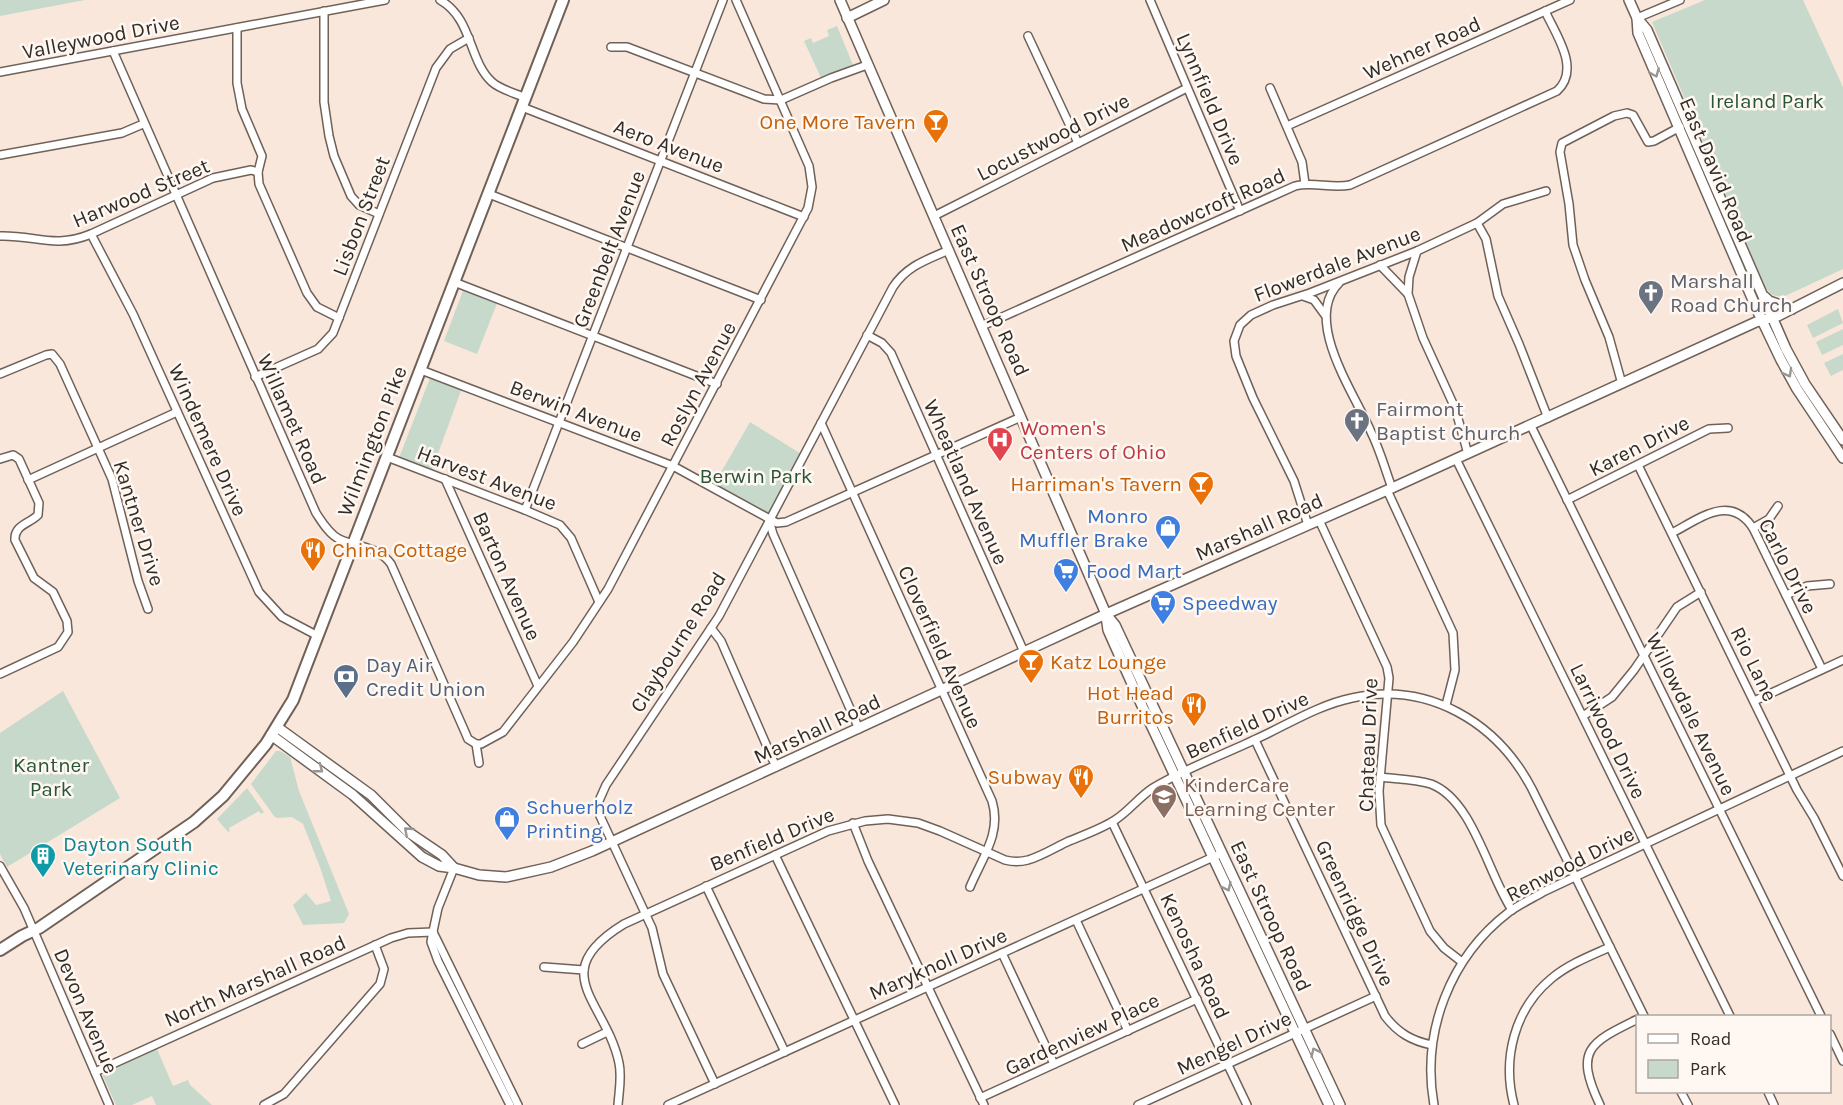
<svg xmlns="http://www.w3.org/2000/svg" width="1843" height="1105" viewBox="0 0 1843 1105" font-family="Karla,sans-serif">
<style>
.green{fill:#c6d9cb}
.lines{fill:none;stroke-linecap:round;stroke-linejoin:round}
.street-casing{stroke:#706158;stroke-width:10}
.secondary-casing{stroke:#706158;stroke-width:12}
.primary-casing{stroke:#706158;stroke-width:14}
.street{stroke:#fff;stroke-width:7}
.secondary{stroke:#fff;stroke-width:9}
.primary{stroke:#fff;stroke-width:10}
.oneway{stroke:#989693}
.labels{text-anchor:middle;stroke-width:5;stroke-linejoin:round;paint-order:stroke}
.street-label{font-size:21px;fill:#322c27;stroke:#fef7f2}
.park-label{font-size:21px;fill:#275637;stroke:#fef7f2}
.food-label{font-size:21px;fill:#c56008;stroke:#fef7f2;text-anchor:end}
.worship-label{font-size:21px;fill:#5b616d;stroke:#fef7f2;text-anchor:start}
.health-label{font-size:21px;fill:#be3a42;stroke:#fef7f2;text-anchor:start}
.shop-label{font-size:21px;fill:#366cbe;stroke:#fef7f2;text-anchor:start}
.service-label{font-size:21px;fill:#4e5e75;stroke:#fef7f2;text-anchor:start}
.education-label{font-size:21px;fill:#785e54;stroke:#fef7f2;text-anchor:start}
.culture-label{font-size:21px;fill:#0d838f;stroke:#fef7f2;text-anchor:start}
</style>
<rect width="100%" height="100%" fill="#f9e7dc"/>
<g class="green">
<path d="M0 0H85L0 16Z"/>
<path d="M1705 0H1803L1843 87V269L1783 297 1772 295 1765 287 1652 22Z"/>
<path d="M837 26 853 65 822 80 804 41 811 38 813 43 829 36 827 30Z"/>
<path d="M464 288 498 301 477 354 444 341Z"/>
<path d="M1838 309 1843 323 1813 338 1807 325Z"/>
<path d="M1843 329V345L1822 355 1816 342Z"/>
<path d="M1843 354V370L1831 376 1824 363Z"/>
<path d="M430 378 462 388 432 470 399 458Z"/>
<path d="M750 422 803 455 769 520 712 488Z"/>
<path d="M63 691 120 798 7 867 0 854V733Z"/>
<path d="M276 751H280L290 757 299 791 349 914 344 923 303 925 293 905 306 893 316 905 331 901 320 867 303 824 292 817 277 818 274 816 251 784Z"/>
<path d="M247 788 264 812 261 814 259 811 229 828 230 831 228 832 217 819Z"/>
<path d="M157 1049 173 1086 188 1080 190 1085 212 1105H156L152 1096 132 1105H116L102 1074Z"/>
</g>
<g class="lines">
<defs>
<g id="street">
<path d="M440 0C473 19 468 60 492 82 501 90 515 93 526 98"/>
<path d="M1150 0 1240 211"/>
<path d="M324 11V102L329 136 334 156 351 196 359 205 379 214"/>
<path d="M1637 18 1680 0"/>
<path d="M237 28V83L242 109 262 156 258 172 259 184 307 293 317 307 339 318"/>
<path d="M1028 36 1078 143"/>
<path d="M611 47H627L764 99 781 100 831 78 867 65"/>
<path d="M113 51 316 513C322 522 329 534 339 539 358 548 377 545 391 564L465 732 468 739 476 744 479 763"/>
<path d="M0 72 385 0"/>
<path d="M1270 88 1302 162 1305 184"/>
<path d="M522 107 804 217"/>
<path d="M1287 126 1570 0"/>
<path d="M0 155 122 133 143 124"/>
<path d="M489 194 761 300"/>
<path d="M934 216 1187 88"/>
<path d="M1477 223 1486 239 1498 296 1519 344 1548 418"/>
<path d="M91 234 133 314 259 592 282 617 318 636"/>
<path d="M0 236C36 235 54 249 91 234L213 178 251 170 258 172"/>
<path d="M1417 251 1409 277 1408 294 1423 338 1455 408 1468 454"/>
<path d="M1380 265 1407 293"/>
<path d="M454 282 717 384"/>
<path d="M1339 283C1302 320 1355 394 1371 432 1380 450 1385 469 1392 488"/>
<path d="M1303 296 1314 300 1325 315"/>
<path d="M982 326 1295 186C1313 181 1331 189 1350 185L1557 91C1581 69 1556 35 1545 11"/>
<path d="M867 335 882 343 891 353 1024 652"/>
<path d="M421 370 673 466 777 523 786 522 1021 417"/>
<path d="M0 374 46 355 52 354 60 364 112 479 138 581 148 609"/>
<path d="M255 377 318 349 333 333 436 68 450 49 469 38"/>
<path d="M1622 384 1609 337 1585 280 1573 245 1569 204 1560 152 1562 143 1614 116 1627 113 1633 115 1648 142 1654 141 1680 127"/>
<path d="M821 423 992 801C1002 833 982 858 970 887"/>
<path d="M1531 426 1821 1016"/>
<path d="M387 457 525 510 560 525 571 538 599 602"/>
<path d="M0 459 13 455 19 459 39 503 38 515C29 524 14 525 15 540L34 578 53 592 67 621 68 632 58 647 0 674"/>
<path d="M1456 459 1730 1016"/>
<path d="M1638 465 1797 790 1814 818 1843 876"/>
<path d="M445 479 538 686"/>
<path d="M28 480 177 412"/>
<path d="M1387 490 1453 633 1455 670 1446 705"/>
<path d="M1567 500 1709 429 1728 428"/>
<path d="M525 510 723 0"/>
<path d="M769 520 773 534 859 729"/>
<path d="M1319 520 1387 667 1389 678 1379 791 1381 825 1430 931 1444 948 1462 962"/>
<path d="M1308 525 1294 481 1253 398 1236 356 1234 341 1240 325 1251 315 1273 305 1310 293 1417 251 1477 223 1503 204 1546 191"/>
<path d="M1753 528 1769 519 1778 506"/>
<path d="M1672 533C1699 519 1730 493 1753 528L1822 669"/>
<path d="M1786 595 1807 586 1830 584"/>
<path d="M711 628 721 641 776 767"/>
<path d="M1754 701 1843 660"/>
<path d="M1583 716 1612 697 1634 670 1677 607 1701 592"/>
<path d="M1255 740 1385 1016C1398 1033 1412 1041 1432 1045"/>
<path d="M476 744H481L503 732 573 642 608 589 808 208 812 187 809 166 736 0"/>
<path d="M1380 777C1397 779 1415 779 1431 784 1473 800 1488 874 1512 910"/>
<path d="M1112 822 1247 1105"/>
<path d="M853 823 868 861 984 1105"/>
<path d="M775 855 895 1105"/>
<path d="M0 866 24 908 109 1105"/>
<path d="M454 868 438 908 432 936 431 942 438 961 510 1105"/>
<path d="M706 886 785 1052"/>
<path d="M1076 920 1128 1031"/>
<path d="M433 932 518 1105"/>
<path d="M1002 953 1054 1064"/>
<path d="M544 967 584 970"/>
<path d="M1830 1034 1843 1061"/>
<path d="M582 1044 607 1032"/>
<path d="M95 1072 391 938 408 933 433 932"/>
<path d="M715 1084 663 974 652 928 600 816 598 803 606 785 719 616 893 287C907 266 926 260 949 250"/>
<path d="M1681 1092 1688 1105"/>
<path d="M1768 1092 1774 1105"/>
<path d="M980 1098 1197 999"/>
<path d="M264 1105 284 1094 380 984 384 969 375 945"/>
<path d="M618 1105C619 1091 622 1077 619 1063 606 1001 544 973 624 924L828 831 865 821 888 819 918 823 940 831 1005 860C1013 862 1020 862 1028 860 1042 856 1056 847 1069 841 1084 835 1101 829 1115 820 1129 811 1139 797 1153 788 1184 769 1223 755 1256 739 1287 725 1318 705 1352 698 1428 681 1497 722 1532 789L1644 1016"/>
<path d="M668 1105 1222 853"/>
<path d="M1138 1105 1376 996"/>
<path d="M1434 1105C1421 1032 1450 957 1509 912 1520 904 1533 898 1545 891L1843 751"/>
<path d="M1514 1105C1502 1059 1514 1009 1552 978 1569 964 1590 956 1610 947"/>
<path d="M1600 1105C1574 1050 1589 1043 1638 1019"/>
</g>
<g id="secondary">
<path d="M840 0 1106 614 1115 625 1340 1105"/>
<path d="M1629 0 1637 18 1647 30 1786 349 1805 384 1843 440"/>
<path d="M847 18 884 0"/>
<path d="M1637 18 1638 33 1758 312 1781 360 1797 389 1843 458"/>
<path d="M1765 297 1769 301 1792 309"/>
<path d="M1106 616 1108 630 1137 695 1329 1105"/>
<path d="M277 727 371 795 408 832 442 855 454 868"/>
<path d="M271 735 353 795 422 857 439 866 454 868 479 875 506 877 551 867 592 851 1106 614 1392 488 1756 322 1778 316 1843 283"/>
</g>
<path id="primary" d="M0 950 22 936 39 928 194 822 223 796 266 744 280 721 293 700 306 666 563 0"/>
</defs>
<use href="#street" class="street-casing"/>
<use href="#secondary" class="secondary-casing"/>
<use href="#primary" class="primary-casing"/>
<use href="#street" class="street"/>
<use href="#secondary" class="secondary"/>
<use href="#primary" class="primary"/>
</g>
<defs><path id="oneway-chevron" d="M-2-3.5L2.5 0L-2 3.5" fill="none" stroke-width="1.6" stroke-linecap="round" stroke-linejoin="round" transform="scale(1.5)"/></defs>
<g class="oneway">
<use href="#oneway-chevron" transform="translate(1655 73) rotate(67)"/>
<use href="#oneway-chevron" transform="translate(1788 373) rotate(61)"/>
<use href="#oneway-chevron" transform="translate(319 769) rotate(38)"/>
<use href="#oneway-chevron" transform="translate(408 831) rotate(-139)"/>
<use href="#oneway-chevron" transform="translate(1227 887) rotate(65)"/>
<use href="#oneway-chevron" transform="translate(1315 1052) rotate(-115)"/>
</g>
<defs>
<symbol id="bar-pin" viewBox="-11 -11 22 30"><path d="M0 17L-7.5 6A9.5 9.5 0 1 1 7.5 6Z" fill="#e8710a" stroke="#fef7f2"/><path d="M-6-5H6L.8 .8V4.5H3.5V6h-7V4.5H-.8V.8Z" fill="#fff"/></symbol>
<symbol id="church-pin" viewBox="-11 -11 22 30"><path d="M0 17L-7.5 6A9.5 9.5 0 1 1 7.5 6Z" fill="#6b7280" stroke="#fef7f2"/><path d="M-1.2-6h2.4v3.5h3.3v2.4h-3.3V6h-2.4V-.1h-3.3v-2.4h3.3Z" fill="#fff"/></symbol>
<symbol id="hospital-pin" viewBox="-11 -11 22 30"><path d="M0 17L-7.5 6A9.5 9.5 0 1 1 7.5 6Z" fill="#e0444e" stroke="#fef7f2"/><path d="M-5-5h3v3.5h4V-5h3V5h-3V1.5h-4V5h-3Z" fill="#fff"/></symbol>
<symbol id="shop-pin" viewBox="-11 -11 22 30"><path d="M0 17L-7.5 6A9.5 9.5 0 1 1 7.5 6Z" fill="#3f7fe0" stroke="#fef7f2"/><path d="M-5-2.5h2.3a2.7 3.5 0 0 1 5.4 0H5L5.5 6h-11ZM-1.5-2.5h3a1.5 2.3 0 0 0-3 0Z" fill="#fff"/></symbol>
<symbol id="restaurant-pin" viewBox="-11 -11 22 30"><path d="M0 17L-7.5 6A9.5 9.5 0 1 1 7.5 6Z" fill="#e8710a" stroke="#fef7f2"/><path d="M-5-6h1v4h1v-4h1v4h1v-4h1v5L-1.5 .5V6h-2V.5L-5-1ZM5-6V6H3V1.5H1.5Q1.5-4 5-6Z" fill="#fff"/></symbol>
<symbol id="supermarket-pin" viewBox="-11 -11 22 30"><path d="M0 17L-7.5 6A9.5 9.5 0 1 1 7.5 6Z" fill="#3f7fe0" stroke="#fef7f2"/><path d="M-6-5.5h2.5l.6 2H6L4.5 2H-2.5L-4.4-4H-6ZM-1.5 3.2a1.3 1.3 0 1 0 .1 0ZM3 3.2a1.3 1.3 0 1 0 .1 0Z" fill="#fff"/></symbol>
<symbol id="bank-pin" viewBox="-11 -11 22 30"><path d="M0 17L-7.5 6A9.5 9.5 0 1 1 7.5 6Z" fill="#5c6f8a" stroke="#fef7f2"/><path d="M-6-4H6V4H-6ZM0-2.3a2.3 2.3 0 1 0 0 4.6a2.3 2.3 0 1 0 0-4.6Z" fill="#fff"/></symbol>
<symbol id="school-pin" viewBox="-11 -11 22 30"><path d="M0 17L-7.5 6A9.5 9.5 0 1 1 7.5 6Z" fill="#8d6e63" stroke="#fef7f2"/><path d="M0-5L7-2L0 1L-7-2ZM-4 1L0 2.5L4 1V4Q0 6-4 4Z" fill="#fff"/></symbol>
<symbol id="building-pin" viewBox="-11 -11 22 30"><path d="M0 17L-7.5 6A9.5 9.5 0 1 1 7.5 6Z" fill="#0f9aa8" stroke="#fef7f2"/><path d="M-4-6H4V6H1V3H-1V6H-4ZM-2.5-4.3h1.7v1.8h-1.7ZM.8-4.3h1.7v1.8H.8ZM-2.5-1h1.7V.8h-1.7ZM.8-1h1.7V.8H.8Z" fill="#fff"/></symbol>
</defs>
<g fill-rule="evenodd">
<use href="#bar-pin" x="921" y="107" width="30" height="40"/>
<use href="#church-pin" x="1636" y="278" width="30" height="40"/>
<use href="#church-pin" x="1342" y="406" width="30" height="40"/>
<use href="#hospital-pin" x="985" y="425" width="30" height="40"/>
<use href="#bar-pin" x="1186" y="469" width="30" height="40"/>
<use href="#shop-pin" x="1153" y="513" width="30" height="40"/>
<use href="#restaurant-pin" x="298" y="535" width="30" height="40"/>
<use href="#supermarket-pin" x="1051" y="556" width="30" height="40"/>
<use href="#supermarket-pin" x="1148" y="588" width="30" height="40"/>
<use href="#bar-pin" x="1016" y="647" width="30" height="40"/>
<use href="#bank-pin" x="331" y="662" width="30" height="40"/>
<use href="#restaurant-pin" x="1179" y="690" width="30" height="40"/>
<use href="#restaurant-pin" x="1066" y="762" width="30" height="40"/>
<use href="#school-pin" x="1149" y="782" width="30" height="40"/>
<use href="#shop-pin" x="492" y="804" width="30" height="40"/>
<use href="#building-pin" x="28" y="841" width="30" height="40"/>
</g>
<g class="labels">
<g class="street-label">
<text transform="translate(101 37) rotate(-11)" y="7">Valleywood Drive</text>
<text transform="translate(1422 48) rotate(-24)" y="7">Wehner Road</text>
<text transform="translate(1210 99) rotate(67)" y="7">Lynnfield Drive</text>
<text transform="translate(1053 137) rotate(-27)" y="7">Locustwood Drive</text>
<text transform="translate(669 146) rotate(21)" y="7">Aero Avenue</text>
<text transform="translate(1716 170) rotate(67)" y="7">East David Road</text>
<text transform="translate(141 193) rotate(-23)" y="7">Harwood Street</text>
<text transform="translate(1203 210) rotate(-24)" y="7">Meadowcroft Road</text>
<text transform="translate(361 216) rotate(-69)" y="7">Lisbon Street</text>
<text transform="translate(609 249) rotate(-69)" y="7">Greenbelt Avenue</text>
<text transform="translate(1337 264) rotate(-21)" y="7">Flowerdale Avenue</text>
<text transform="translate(990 300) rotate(66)" y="7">East Stroop Road</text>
<text transform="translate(698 384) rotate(-62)" y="7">Roslyn Avenue</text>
<text transform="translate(576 411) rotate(21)" y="7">Berwin Avenue</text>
<text transform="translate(292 419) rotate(66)" y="7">Willamet Road</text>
<text transform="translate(208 440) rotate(66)" y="7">Windemere Drive</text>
<text transform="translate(372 441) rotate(-69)" y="7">Wilmington Pike</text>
<text transform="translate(1639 446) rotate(-27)" y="7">Karen Drive</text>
<text transform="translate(487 478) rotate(21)" y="7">Harvest Avenue</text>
<text transform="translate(966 482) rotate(66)" y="7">Wheatland Avenue</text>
<text transform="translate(139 523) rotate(73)" y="7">Kantner Drive</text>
<text transform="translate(1259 527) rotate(-24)" y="7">Marshall Road</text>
<text transform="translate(1788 566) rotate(63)" y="7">Carlo Drive</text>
<text transform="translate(507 576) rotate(66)" y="7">Barton Avenue</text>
<text transform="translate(678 642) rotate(-58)" y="7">Claybourne Road</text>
<text transform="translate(940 647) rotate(66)" y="7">Cloverfield Avenue</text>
<text transform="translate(1754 664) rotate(64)" y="7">Rio Lane</text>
<text transform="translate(1691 714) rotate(64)" y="7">Willowdale Avenue</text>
<text transform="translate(1247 725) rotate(-25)" y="7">Benfield Drive</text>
<text transform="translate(817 729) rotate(-25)" y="7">Marshall Road</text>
<text transform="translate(1608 731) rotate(64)" y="7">Larriwood Drive</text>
<text transform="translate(1368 745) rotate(-88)" y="7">Chateau Drive</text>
<text transform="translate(772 839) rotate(-23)" y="7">Benfield Drive</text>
<text transform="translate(1570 864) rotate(-27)" y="7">Renwood Drive</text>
<text transform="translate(1355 913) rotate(65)" y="7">Greenridge Drive</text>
<text transform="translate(1271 916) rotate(65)" y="7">East Stroop Road</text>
<text transform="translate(1195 956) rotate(65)" y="7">Kenosha Road</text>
<text transform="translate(938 964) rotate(-24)" y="7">Maryknoll Drive</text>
<text transform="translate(255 981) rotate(-24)" y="7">North Marshall Road</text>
<text transform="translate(86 1011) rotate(67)" y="7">Devon Avenue</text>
<text transform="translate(1082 1034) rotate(-25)" y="7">Gardenview Place</text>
<text transform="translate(1234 1043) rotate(-25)" y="7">Mengel Drive</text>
</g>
<g class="park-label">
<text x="1767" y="108">Ireland Park</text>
<text x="756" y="483">Berwin Park</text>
<text x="51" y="772">Kantner<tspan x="51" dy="24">Park</tspan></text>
</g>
<g class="food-label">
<text x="916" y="129">One More Tavern</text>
<text x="1182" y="491">Harriman's Tavern</text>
<text x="332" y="557" text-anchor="start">China Cottage</text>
<text x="1050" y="669" text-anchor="start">Katz Lounge</text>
<text x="1174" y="700">Hot Head<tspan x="1174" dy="24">Burritos</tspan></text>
<text x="1062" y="784">Subway</text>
</g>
<g class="worship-label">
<text x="1670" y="288">Marshall<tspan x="1670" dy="24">Road Church</tspan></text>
<text x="1376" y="416">Fairmont<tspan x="1376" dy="24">Baptist Church</tspan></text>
</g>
<g class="health-label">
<text x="1020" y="435">Women's<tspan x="1020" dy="24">Centers of Ohio</tspan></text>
</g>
<g class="shop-label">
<text x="1148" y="523" text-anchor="end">Monro<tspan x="1148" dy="24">Muffler Brake</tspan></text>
<text x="1086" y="578">Food Mart</text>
<text x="1182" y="610">Speedway</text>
<text x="526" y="814">Schuerholz<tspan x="526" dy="24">Printing</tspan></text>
</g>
<g class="service-label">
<text x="366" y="672">Day Air<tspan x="366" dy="24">Credit Union</tspan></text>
</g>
<g class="education-label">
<text x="1184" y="792">KinderCare<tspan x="1184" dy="24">Learning Center</tspan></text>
</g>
<g class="culture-label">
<text x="63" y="851">Dayton South<tspan x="63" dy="24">Veterinary Clinic</tspan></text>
</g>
</g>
<rect x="1636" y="1015" width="195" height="78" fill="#fef7f2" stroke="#aca6a1" stroke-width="1.5"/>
<rect x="1648" y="1034" width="30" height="9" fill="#ffffff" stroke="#aca6a1" stroke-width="1.5"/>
<text x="1690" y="1045" font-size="18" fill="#322c27">Road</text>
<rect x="1648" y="1060" width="30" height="18" fill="#c6d9cb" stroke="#aca6a1" stroke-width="1.5"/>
<text x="1690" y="1075" font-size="18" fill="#322c27">Park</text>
</svg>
